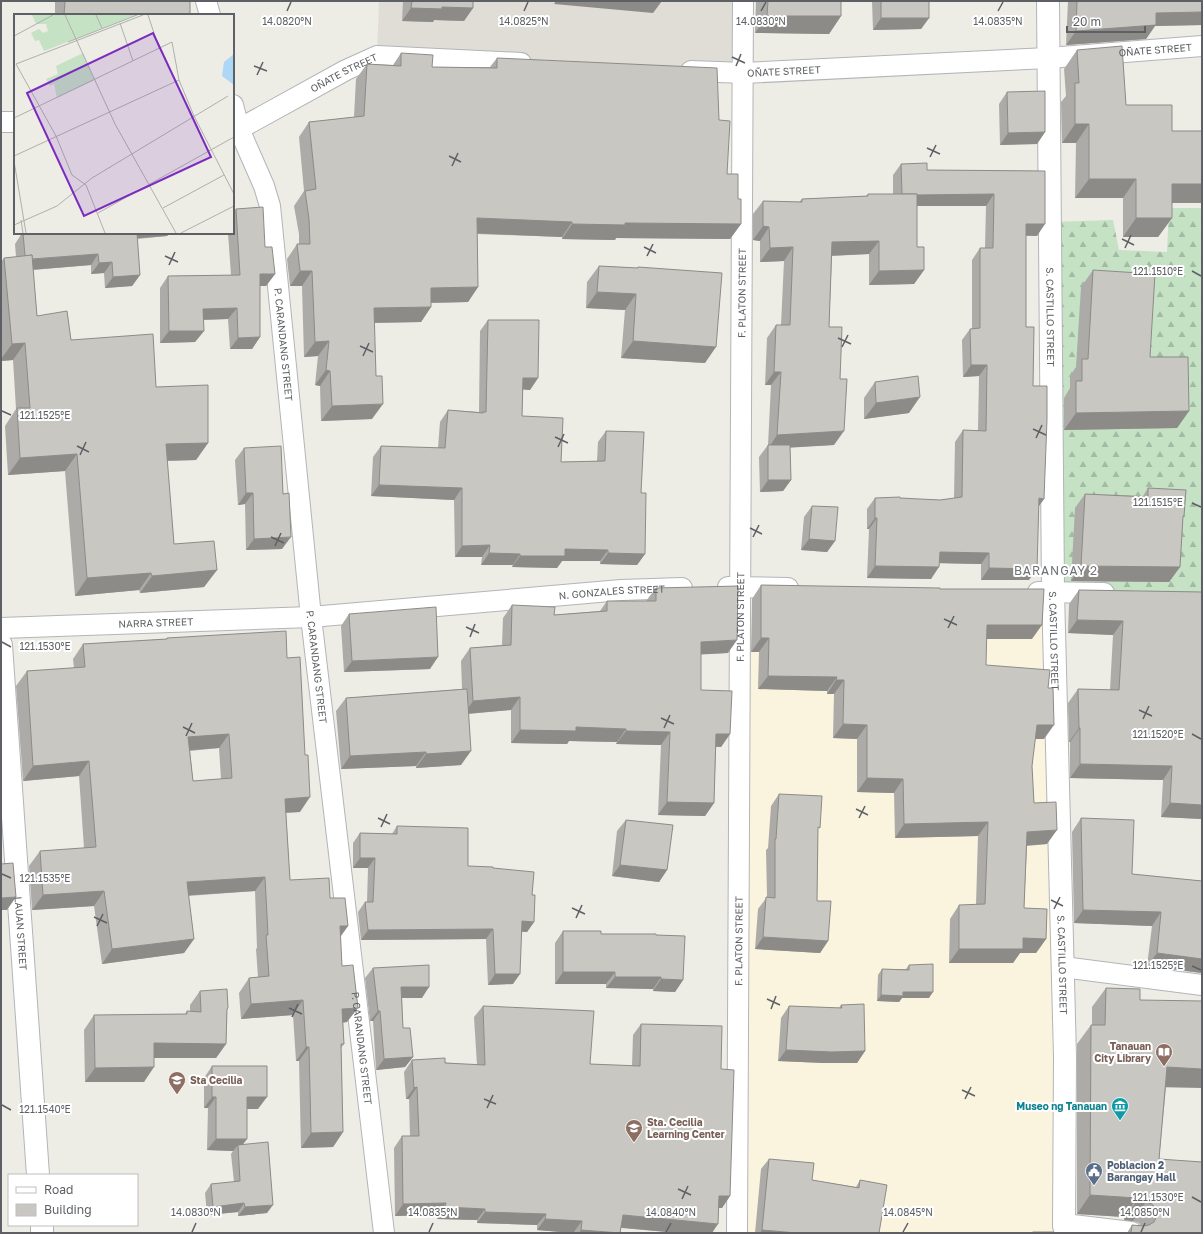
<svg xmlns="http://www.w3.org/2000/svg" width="1203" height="1234" viewBox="0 0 1203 1234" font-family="'Golos Text',sans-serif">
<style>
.commercial{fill:#faf3de}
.education{fill:#e0ddd7}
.forest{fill:url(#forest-firs)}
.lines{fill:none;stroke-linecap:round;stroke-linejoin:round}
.minor-casing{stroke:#b2b5b8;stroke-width:22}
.tertiary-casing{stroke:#b2b5b8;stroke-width:24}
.minor{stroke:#fff;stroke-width:20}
.tertiary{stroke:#fff;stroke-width:22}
.wall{fill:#adaba7;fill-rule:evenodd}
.shaded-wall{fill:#8d8b88}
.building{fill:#c9c7c2;stroke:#8d8b88;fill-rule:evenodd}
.ticks{fill:none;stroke:#5d6064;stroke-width:1.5}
.labels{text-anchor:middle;stroke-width:4;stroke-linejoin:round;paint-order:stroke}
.street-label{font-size:10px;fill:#5d6064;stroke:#fff}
.education-label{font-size:10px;font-weight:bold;fill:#785e54;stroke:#fff;text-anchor:start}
.culture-label{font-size:10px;font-weight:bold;fill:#0d838f;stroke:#fff;text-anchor:end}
.service-label{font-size:10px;font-weight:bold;fill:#4e5e75;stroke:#fff;text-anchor:start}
.quarter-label{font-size:12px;letter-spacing:1px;fill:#6e7276;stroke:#fff}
.inset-road{fill:none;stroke:#afb0ad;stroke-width:1}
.view{fill:#7b2cbf;fill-opacity:0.15;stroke:#7b2cbf;stroke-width:2}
.inset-edge{fill:none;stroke:#5d6064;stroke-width:2}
.ticks-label{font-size:10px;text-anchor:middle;fill:#5d6064;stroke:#fff;stroke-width:4;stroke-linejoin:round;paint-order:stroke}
</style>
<defs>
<pattern id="forest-firs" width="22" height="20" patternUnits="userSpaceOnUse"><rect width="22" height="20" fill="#c5e2c5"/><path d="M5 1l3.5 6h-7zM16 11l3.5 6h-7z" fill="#a3bba4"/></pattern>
</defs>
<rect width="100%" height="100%" fill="#edece5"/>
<path class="commercial" d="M740 587 1053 592 1066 1233H737Z"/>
<path class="education" d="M379 1H743L744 73 377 56Z"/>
<path class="forest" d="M1169 208H1202V594L1053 592 1050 222 1113 220 1119 250 1167 252Z"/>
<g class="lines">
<defs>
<g id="minor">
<path d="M206 1 210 15"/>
<path id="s1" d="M691 71 744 73 1048 58 1202 46"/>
<path id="s2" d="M233 105 239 129 264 186 270 206 311 617 384 1233"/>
<path d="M1 122H15"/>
<path id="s3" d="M233 129H239L346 70 377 56 521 63"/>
<path d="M728 587 788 588"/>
<path d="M1038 592 1104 593"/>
<path id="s4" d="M1 628 311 617 621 590 682 588"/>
<path d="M1063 967 1202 985"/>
<path id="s5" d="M737 1233 743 1"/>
</g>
<g id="tertiary">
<path id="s6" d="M1048 1 1053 592 1065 1057 1064 1225 1066 1233"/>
<path id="s7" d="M1 645 38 1175"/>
<path d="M42 1225V1233"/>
<path d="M1064 1225 1131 1233"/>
</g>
</defs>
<use href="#minor" class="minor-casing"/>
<use href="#tertiary" class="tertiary-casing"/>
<use href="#minor" class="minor"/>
<use href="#tertiary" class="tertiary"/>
</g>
<g class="wall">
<rect x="55" y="1" width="135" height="14"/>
<path d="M403 1H473V8L464 21 434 20 433 22 402 21Z"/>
<path d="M756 1H841V16L829 34 755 33Z"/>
<path d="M872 1H929V18L921 29 873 30Z"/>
<path d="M1068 1H1202V25L1155 26 1146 39 1066 45Z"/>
<path d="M1077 50 1126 105 1172 131H1202V203H1172V218L1158 237H1123V198H1075L1076 143H1062L1061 102 1066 96 1064 69Z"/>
<path d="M401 53 432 67H490L497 58 719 120 727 174 738 199 741 224 730 239 616 238 615 240 562 239V237L477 234 478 287 468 302 431 303V307L421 322 374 323 372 419 321 421 320 386 315 385 318 356 304 357 302 286H290L287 259 297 244H299V234L294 206 304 191 299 137 309 122 354 117 356 79 367 64 393 65Z"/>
<path d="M1007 92 1045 132 1037 144 1000 145 999 104Z"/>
<path d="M901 164 927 170 1045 171 1037 236H1026V327L1033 386 1044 499 1038 507 1029 580H981V564L939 563 931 579 867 578 869 529H867V509L875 498 940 500 954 498 955 442 963 430H978L979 376 963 377 962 340 970 329H972V260L980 248H985L986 206H917V247L924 270 914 284 869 285V254L832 256 829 327 834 445 790 447 791 480 783 491 760 492 759 457 768 445 771 385H765L767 338 776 325H781L784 261 760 262V241L753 240V214L763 201 799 202 802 199 866 196 868 194H893V175Z"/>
<path d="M236 209 265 247 275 274 266 286H260V337L252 349H230L228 319 203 320 204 331 195 342 160 343V288L168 276 231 275 228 233H233V213Z"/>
<path d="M22 233H170L167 236 137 239 140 275 132 286 105 288 104 273 91 274V265L33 270 37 316 71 340 156 387 208 443 196 460 167 461 174 544 217 570 204 587 140 593 139 590 75 596 65 471 8 475 5 426 16 409 13 360 1 361V262L4 258 16 257 15 244Z"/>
<path d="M599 266 637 268 638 267 705 363 621 358 625 310 586 308 587 282Z"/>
<path d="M1093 270 1150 357 1189 411 1177 428 1064 430V398L1070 388V376L1076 367 1081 287Z"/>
<path d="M488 320 538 378 530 390 523 389 522 416 561 462 597 461 598 442 606 431 641 493 645 554 637 565 600 564V561H562L557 568 512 567 513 565H481L482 557H455L454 500 371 496 373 457 381 446 438 448 440 422 448 410 479 412 480 331Z"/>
<path d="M875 382 909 413 864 419V398Z"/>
<path d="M244 448 282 549 246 550 245 504 238 505 235 460Z"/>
<path d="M1148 488 1184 516 1182 518 1180 567 1169 582 1071 581 1075 508 1085 494 1143 496Z"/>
<path d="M812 506 835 541 827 552 801 550 804 517Z"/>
<path d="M761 585 940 589 1032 639H986V665L1044 739H1035L1032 766 1034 803 1047 844 1027 846 1024 908 1046 939 1036 953H1020L1013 963H949L950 919 959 905H976L978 836 895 838 894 793 857 792V739L833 738 834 694H827V691L758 689 759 652H751L752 599Z"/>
<path d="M656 588 728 653 701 654V690L730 734 721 747H716L714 803 705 816 658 815 661 745 616 744 617 742 569 741 567 744 511 743V710L468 714 461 765 416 768V766L341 769 336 711 346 698 462 689 461 661 470 648 502 645 503 618 512 605 554 615 600 611 607 601H646Z"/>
<path d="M1079 590 1202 592V819L1161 817 1163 780 1070 778V742H1069L1068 703 1078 689 1110 690 1113 635 1068 633 1069 604Z"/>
<path d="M349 614 430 669 344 672 341 626Z"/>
<path d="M167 638 287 658 300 812 286 813 290 880 330 898 348 926 340 937 342 966 347 1022 343 1023 344 1044 341 1048 343 1132 333 1147 301 1148 299 1061H296L293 1015 241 1019 239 993 249 978 258 977 256 949 257 948 255 891 188 896 194 939 184 953 102 964 94 906 32 910 29 866 40 851 84 848 79 776 23 781 16 686 27 671 74 668 73 659 83 644 166 639ZM219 748 221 779 193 781 190 751Z"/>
<path d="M779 794 818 831 817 901 828 941 820 953 755 949 758 909 767 897 766 850 768 848 771 806Z"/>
<path d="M1081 818 1132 874 1202 881V973L1147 966 1152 926 1074 923 1072 832Z"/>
<path d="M626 820 667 870 659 882 612 876 617 831Z"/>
<path d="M397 826 468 866 493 868 532 895 534 922 527 932H522L513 984 488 985 486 939 361 940 358 912 365 902H367L368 868H353V843L360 833 392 834Z"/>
<path d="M563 931 601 934 656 935 683 980 675 992 653 991V989L606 988V984H555V943Z"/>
<path d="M909 965 929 998H902L899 1002 877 1001 878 975 882 969H906Z"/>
<path d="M373 968 422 998H402L403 1028 413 1057 405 1067 376 1070 373 1021H370L365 978Z"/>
<path d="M1106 988 1140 1000 1166 1087 1159 1159 1202 1233H1127L1132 1225 1141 1226 1139 1223 1133 1221 1124 1220V1217L1077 1214V1044L1091 1025H1092V1007Z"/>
<path d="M200 991 227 1011 226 1044 216 1058H154L144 1082H85L84 1030 94 1015 185 1014 187 1011 190 1012V1005Z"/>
<path d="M841 1005 865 1051 857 1063H824L778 1061 781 1018 789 1006 839 1008Z"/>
<path d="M483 1006 590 1064 632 1066 633 1035 641 1024 721 1069 730 1196 722 1208H718L712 1233H678L621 1228 620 1233H573L537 1230V1225L477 1223V1220L437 1219V1215L395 1216 394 1148 402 1136H410L409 1099H406L404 1072 412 1060 477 1065 474 1017Z"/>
<path d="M212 1066 258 1109H247L243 1144 267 1213 238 1216V1212L207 1215 205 1193 211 1184 234 1182 231 1154 233 1151 207 1150 208 1108H204V1078Z"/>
<path d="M769 1159 812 1180 856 1187 860 1180 879 1233H755L761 1169Z"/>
</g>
<g class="shaded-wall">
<path d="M556 1H662L653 13 554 4Z"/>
<path d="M442 7 473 8 464 21 434 20 433 22 402 21 411 8Z"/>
<path d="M1202 12V25L1155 26 1146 39 1066 45 1076 31 1156 13Z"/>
<path d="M767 16H841L829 34 755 33Z"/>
<path d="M881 18H929L921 29 873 30Z"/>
<path d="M1075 124H1089L1076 143H1062Z"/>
<path d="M1045 132 1037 144 1000 145 1008 133Z"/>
<path d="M1089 179H1136L1123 198H1075Z"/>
<path d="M1172 184H1202V203H1158Z"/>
<path d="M994 194 986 206H894L902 195Z"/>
<path d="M477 218 572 222 562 237 467 233Z"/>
<path d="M1136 218H1172L1158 237H1123Z"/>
<path d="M625 223 741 224 730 239 616 238 615 240 562 239 572 224Z"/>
<path d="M1026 224H1045L1037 236 1018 235Z"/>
<path d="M763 226 769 227 760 241 753 240Z"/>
<path d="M133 233H170L167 236 128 239Z"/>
<path d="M879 241 869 254 823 256 832 242Z"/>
<path d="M793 247 784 261 760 262 770 248Z"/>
<path d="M98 254 91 265 17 271 25 260Z"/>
<path d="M112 262 104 273 91 274 99 263Z"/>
<path d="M924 270 914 284 869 285 879 271Z"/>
<path d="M300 271H312L302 286H290Z"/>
<path d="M260 274H275L266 286H252Z"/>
<path d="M140 275 132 286 105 288 113 277Z"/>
<path d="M478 287 468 302 420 303 431 288Z"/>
<path d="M597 292 636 294 625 310 586 308Z"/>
<path d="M431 307 421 322 363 323 374 308Z"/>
<path d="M237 308 228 319 195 320 203 309Z"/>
<path d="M169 331H204L195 342 160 343Z"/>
<path d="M260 337 252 349H230L238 338Z"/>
<path d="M329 341 318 356 304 357 315 342Z"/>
<path d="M633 341 716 347 705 363 621 358Z"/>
<path d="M25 343 13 360 1 361V359L12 344Z"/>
<path d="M971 365H987L979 376 963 377Z"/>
<path d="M326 370 330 371 320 386 315 385Z"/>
<path d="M774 372H781L771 385H765Z"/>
<path d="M523 378H538L530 390 516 389Z"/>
<path d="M920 397 909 413 864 419 876 403Z"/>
<path d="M383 404 372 419 321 421 332 406Z"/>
<path d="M1189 411 1177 428 1064 430 1076 413Z"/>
<path d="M844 431 834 445 768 449 777 435Z"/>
<path d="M208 443 196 460 154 461 166 444Z"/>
<path d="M77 454 65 471 8 475 20 458Z"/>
<path d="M768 480H791L783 491 760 492Z"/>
<path d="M379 485 462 488 454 500 371 496Z"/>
<path d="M246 493H253L245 504 238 505Z"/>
<path d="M1039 498 1044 499 1036 510Z"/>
<path d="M875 518H877L869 529H867Z"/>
<path d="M291 537 282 549 246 550 254 539Z"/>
<path d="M809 539 835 541 827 552 801 550Z"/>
<path d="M490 545 482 557H455L462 546Z"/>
<path d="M565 549 608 550 600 561H562L557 568 512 567 520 556Z"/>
<path d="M940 552 989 553 981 564 932 563Z"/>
<path d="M489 553 520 554 513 565H481Z"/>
<path d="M608 553 645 554 637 565 600 564Z"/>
<path d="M875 566 939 567 931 579 867 578Z"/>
<path d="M1081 566 1180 567 1169 582 1071 581Z"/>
<path d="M989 568 1037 569 1029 580H981Z"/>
<path d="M217 570 204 587 140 593 152 576Z"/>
<path d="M151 573 139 590 75 596 87 578Z"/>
<path d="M1077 620 1123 621 1113 635 1068 633Z"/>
<path d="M987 625H1042L1032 639H977Z"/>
<path d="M761 638H769L759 652H751Z"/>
<path d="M737 640 728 653 692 655 701 642Z"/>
<path d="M438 657 430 669 344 672 352 661Z"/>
<path d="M768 676 837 677 827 691 758 689Z"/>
<path d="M836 680H844L834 694H827Z"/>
<path d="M520 697 511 710 464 714 473 701Z"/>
<path d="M843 724 867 725 857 739 833 738Z"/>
<path d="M1037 725H1054L1044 739H1027Z"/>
<path d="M576 727 626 729 617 742 569 741 567 744 511 743 520 730Z"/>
<path d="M1079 728H1080L1070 742H1069Z"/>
<path d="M626 731 670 732 661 745 616 744Z"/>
<path d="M229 734 219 748 178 751 188 737Z"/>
<path d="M716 734H730L721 747 707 746Z"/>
<path d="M471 751 461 765 416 768 426 754Z"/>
<path d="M426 752 416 766 341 769 350 756Z"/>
<path d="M89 761 79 776 23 781 33 766Z"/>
<path d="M1080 764 1172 766 1163 780 1070 778Z"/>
<path d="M867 778 903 779 894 793 857 792Z"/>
<path d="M310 797 300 812 275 813 285 799Z"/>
<path d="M667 802 714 803 705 816 658 815Z"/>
<path d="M1170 803 1202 805V819L1161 817Z"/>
<path d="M988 822 978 836 895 838 904 824Z"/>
<path d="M1057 830 1047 844 1017 846 1027 832Z"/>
<path d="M360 858H375L368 868H353Z"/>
<path d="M620 865 667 870 659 882 612 876Z"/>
<path d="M265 877 255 891 177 896 187 882Z"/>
<path d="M104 891 94 906 32 910 43 895Z"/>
<path d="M16 897 7 910H1V898Z"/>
<path d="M1083 910 1161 912 1152 926 1074 923Z"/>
<path d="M522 921 534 922 527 932 515 931Z"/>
<path d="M340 926H348L338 940Z"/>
<path d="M493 929 486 939 361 940 368 930Z"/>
<path d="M763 937 828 941 820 953 755 949Z"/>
<path d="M1023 938 1046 939 1036 953H1020L1013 963H949L959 949Z"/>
<path d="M194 939 184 953 102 964 112 949Z"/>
<path d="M1157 953 1202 959V973L1147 966Z"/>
<path d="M563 972H615L606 984H555Z"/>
<path d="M495 974H520L513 984 488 985Z"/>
<path d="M615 977H661L653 989 606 988Z"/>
<path d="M661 979 683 980 675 992 653 991Z"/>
<path d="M401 987H429L422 998H394Z"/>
<path d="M903 992H933L929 998H902L899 1002 877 1001 881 995Z"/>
<path d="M303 1000 293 1015 241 1019 251 1004Z"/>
<path d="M358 1008 347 1022 332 1023 342 1009Z"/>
<path d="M378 1011H380L373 1021H370Z"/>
<path d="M154 1043 226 1044 216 1058H143Z"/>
<path d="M306 1047H309L299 1061H296Z"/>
<path d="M786 1050 865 1051 857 1063H824L778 1061Z"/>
<path d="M413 1057 405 1067 376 1070 384 1059Z"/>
<path d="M154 1067 144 1082H85L95 1068Z"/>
<path d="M1167 1067 1202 1069V1088L1154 1087Z"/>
<path d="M417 1087 409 1099H406L414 1088Z"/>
<path d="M212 1097H216L208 1108H204Z"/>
<path d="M247 1097H267L258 1109H239Z"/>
<path d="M343 1132 333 1147 301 1148 311 1133Z"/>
<path d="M216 1139H247L238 1151V1145L233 1151 207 1150Z"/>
<path d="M1090 1195 1137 1198 1124 1217 1077 1214Z"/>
<path d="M719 1196H730L722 1208H711Z"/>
<path d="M1137 1200 1146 1202 1133 1221 1124 1220Z"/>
<path d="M244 1203 238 1212 207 1215 213 1207Z"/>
<path d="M446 1203 437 1215 395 1216 403 1204Z"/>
<path d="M273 1205 267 1213 238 1216 245 1207Z"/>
<path d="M445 1207 485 1209 477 1220 437 1219Z"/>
<path d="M485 1212 546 1214 537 1225 477 1223Z"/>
<path d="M623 1215 718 1224 712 1233H678L615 1227Z"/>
<path d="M545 1219 582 1221 573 1233 537 1230Z"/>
<path d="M581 1230 620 1233H579Z"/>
<path d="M762 1230 797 1233H760Z"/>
</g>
<g class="building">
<path d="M65 1H190V15H64Z"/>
<path d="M412 1H473V8L442 7V9L411 8Z"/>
<path d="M768 1H841V16H767Z"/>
<rect x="881" y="1" width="48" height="17"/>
<path d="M1077 1H1202V12L1156 13V25L1076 31Z"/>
<path d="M1122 46 1126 105H1172V131H1202V184H1172V218H1136V179H1089V124H1075V83H1079L1077 50Z"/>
<path d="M401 53 433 55 432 67 497 68V58L717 68 719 120 730 121 727 174H738V199H741V224L625 223V225L572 224V222L477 218 478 287 431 288V307L374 308 376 376H382L383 404 332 406 330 371 326 370 329 341 315 342 312 271H300L297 244H310L309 219 305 191 316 189 309 122 364 116 367 64 401 66Z"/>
<path d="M1045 91V132L1008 133 1007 92Z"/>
<path d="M927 163V170L1045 171V224H1026V327H1034L1033 386H1047V419L1044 499 1039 498 1037 569 989 568V553L940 552 939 567 875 566 877 518H875V498L900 497V498L940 500 962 497 963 430 986 431 987 365H971L970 329 980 328V248H993L994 194 917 195V194H902L901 164Z"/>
<path d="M868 194H917V247H924V270L879 271V241L832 242 829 327H842L840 379H847L844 431 777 435 781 372H774L776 325H790L793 247 770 248 769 227 763 226V201L802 202V199L868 196Z"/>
<path d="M263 207 265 247H272L275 274H260V337L238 338 237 308 203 309 204 331H169L168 276 240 275 236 209Z"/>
<path d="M23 233H137L140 275 113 277 112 262 99 263 98 254 32 259V255L25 256Z"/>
<path d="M32 255 37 316 67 311 71 340 153 334 156 387 208 385V443L166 444 174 544 214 541 217 570 152 576 151 573 87 578 77 454 20 458 17 408H30L25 343 12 344 4 258Z"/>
<path d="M599 266 638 268V267L722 273 716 347 633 341 636 294 597 292Z"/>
<path d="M1093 270 1155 274 1150 357H1188L1189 411 1076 413V381H1082V359H1088Z"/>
<path d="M488 320H539L538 378H523L522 416 563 418 561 462 605 461 606 431 644 432 641 493H646L645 554 608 553V550L565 549V556H520V554L489 553 490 545 462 546V488L379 485 381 446 445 448 448 410 483 413V412H486Z"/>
<path d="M918 376 920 397 876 403 875 382Z"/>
<path d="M768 445H790L791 480H768Z"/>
<path d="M281 446 283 494 289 493 291 537 254 539 253 493H246L244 448Z"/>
<path d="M1148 488 1186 490 1184 516H1183L1180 567 1081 566 1085 494 1148 497Z"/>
<path d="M812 506 838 507 835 541 809 539Z"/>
<path d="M761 585 940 588V589H1044L1042 625H987L986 665 1050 670 1048 688H1053L1054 725H1037L1032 766 1034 803 1056 802 1057 830 1027 832 1024 908 1047 909 1046 939 1023 938V949H959V905L985 904 988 822 904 824 903 779 867 778V725L843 724 844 680H836L837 677 768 676 769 638H761Z"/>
<path d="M738 586 737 640 701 642V690L732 691 730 734H716L714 803 667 802 670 732 626 731V729L576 727V731L520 730V697L473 701 470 648 511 645 512 605 555 607 554 615 607 611V601H656V588Z"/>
<path d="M1079 590 1202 592V805L1170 803 1172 766 1080 764V728H1079L1078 689 1119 690 1123 621 1077 620Z"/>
<path d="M436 607 438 657 352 661 349 614Z"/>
<path d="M286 631 287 658 300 657 305 755H308L310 797 285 799 290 880 329 878 330 898H345L348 926H340L342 966 353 965 358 1008 342 1009 344 1044H341L343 1132 311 1133 309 1047H306L303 1000 251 1004 249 978 269 976 266 935H268L265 877 187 882 194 939 112 949 104 891 43 895 40 851 96 847 89 761 33 766 27 671 85 667 83 644 167 639V638ZM229 734 232 778 193 781 188 737Z"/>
<path d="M467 689 471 751 426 754V752L350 756 346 698Z"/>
<path d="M779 794 822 796 820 828 818 827 817 901H831L828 941 763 937 766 897 775 898V839H776Z"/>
<path d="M1081 818 1134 820 1132 874 1202 881V959L1157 953 1161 912 1083 910Z"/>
<path d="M626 820 673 825 667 870 620 865Z"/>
<path d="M397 826 468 828V866L493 867V868L534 872 532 895H535L534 922 522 921 520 974H495L493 929 368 930 365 902H373L375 858H360V833L397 834Z"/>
<path d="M13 863 16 897 1 898V864Z"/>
<path d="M563 931H601V934H656V935L685 936 683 980 661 979V977H615V972H563Z"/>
<path d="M933 964V992H903V996L881 995 882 969 909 970V965Z"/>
<path d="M429 965V987H401L403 1028H410L413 1057 384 1059 380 1011H378L373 968Z"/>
<path d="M1106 988 1140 989V1000L1202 1001V1069L1167 1067 1159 1159 1202 1162V1233H1131L1132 1225 1143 1226 1149 1225 1154 1222 1157 1216 1156 1209 1152 1204 1146 1202 1137 1200V1198L1090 1195 1091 1025H1105Z"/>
<path d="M227 989 228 1008 227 1009 226 1044 154 1043V1067L95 1068 94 1015 187 1014V1011L201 1012 200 991Z"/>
<path d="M864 1004 865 1051 832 1052 786 1050 789 1006 842 1008 841 1005Z"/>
<path d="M483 1006 594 1011 590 1064 640 1066 641 1024 722 1026 721 1069 734 1070 730 1196H719L718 1224 623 1215 620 1233 581 1230 582 1221 545 1219 546 1214 485 1212V1209L445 1207 446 1203 403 1204 402 1136H419L417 1087 414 1088 412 1060 445 1058V1063L485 1065Z"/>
<path d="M212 1066H267V1097H247V1139H216V1097H212Z"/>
<path d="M268 1142 273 1205 245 1207 244 1203 213 1207 211 1184 240 1181 238 1145Z"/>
<path d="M769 1159 814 1163 812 1180 859 1188 860 1180 887 1185 879 1233H797L762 1230Z"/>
<rect x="1033" y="1232" width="20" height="1"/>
</g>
<path class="ticks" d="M287 11 291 2M524 11 528 2M761 11 766 2M998 11 1003 2M732 57 745 63M254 66 267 71M736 66 741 54M257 75 263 62M927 148 940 154M449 156 461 162M930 157 936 145M452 166 458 153M1122 239 1134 245M644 247 656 253M1125 248 1131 235M165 256 178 262M647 256 653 244M169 265 175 252M1192 271 1201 276M838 338 851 344M360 346 373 352M842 347 848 335M363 356 369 343M2 411 11 415M1033 429 1046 435M555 437 568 443M1036 438 1042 425M77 446 89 452M558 447 564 434M80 455 86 442M1192 503 1201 507M750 528 762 534M271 537 284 543M753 537 759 525M275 546 281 533M944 619 957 625M466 627 479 633M948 628 954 616M470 637 475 624M2 642 11 647M1139 710 1152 716M661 718 674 724M1143 719 1149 706M183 727 195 733M664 728 670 715M1192 734 1201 739M186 736 192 723M856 809 868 815M378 818 390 824M859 818 865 806M381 827 387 814M2 874 11 878M1051 900 1063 906M572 908 585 914M1054 909 1060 897M94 917 107 923M576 918 582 905M97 926 103 914M1192 966 1201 970M767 999 780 1005M289 1008 302 1014M771 1009 776 996M292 1017 298 1004M962 1090 975 1096M484 1099 496 1104M965 1099 971 1087M2 1105 11 1110M487 1108 493 1095M678 1189 691 1195M1192 1197 1201 1202M682 1199 688 1186M192 1232 196 1223M429 1232 433 1223M666 1232 671 1223M903 1232 908 1223M1141 1232 1145 1223"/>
<defs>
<symbol id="library-pin" viewBox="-11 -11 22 30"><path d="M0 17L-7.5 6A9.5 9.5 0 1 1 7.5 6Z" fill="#8d6e63" stroke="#fff"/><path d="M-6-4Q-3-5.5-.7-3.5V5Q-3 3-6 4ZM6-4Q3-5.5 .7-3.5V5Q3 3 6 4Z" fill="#fff"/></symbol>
<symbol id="school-pin" viewBox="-11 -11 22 30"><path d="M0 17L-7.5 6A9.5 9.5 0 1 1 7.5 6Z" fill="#8d6e63" stroke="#fff"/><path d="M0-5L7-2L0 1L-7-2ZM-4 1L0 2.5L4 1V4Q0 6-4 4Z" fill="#fff"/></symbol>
<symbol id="museum-pin" viewBox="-11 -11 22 30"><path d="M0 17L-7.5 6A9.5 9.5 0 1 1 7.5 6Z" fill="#0f9aa8" stroke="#fff"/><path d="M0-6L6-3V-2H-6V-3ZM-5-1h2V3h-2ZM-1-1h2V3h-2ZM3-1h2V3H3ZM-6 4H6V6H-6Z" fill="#fff"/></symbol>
<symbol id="civic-pin" viewBox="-11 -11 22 30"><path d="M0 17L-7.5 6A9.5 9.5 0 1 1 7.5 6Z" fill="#5c6f8a" stroke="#fff"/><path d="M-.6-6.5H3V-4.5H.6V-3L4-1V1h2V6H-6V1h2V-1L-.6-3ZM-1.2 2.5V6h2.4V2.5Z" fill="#fff"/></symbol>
</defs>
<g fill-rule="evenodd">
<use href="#library-pin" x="1154" y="1042" width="20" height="27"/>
<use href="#school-pin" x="167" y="1070" width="20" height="27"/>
<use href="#museum-pin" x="1110" y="1096" width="20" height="27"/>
<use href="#school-pin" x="624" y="1118" width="20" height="27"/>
<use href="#civic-pin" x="1084" y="1161" width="20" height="27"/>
</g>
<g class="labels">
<g class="street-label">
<text dy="4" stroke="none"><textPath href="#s1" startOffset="465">OÑATE STREET</textPath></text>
<text dy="4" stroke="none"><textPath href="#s1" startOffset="93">OÑATE STREET</textPath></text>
<text dy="4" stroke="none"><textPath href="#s3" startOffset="125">OÑATE STREET</textPath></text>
<text dy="4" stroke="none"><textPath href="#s5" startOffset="940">F. PLATON STREET</textPath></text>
<text dy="4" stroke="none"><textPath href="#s6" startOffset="316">S. CASTILLO STREET</textPath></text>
<text dy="4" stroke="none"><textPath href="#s2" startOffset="247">P. CARANDANG STREET</textPath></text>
<text dy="4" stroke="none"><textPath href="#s4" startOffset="612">N. GONZALES STREET</textPath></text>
<text dy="4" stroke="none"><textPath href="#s5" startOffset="616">F. PLATON STREET</textPath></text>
<text dy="4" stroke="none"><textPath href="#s4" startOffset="155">NARRA STREET</textPath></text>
<text dy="4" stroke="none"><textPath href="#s6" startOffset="640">S. CASTILLO STREET</textPath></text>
<text dy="4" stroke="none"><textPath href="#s2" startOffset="571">P. CARANDANG STREET</textPath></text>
<text dy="4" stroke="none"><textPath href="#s7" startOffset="289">LAUAN STREET</textPath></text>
<text dy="4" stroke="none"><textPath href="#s5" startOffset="292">F. PLATON STREET</textPath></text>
<text dy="4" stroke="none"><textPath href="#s6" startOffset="964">S. CASTILLO STREET</textPath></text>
<text dy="4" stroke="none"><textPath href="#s2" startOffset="955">P. CARANDANG STREET</textPath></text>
</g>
<g class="education-label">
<text x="1151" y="1050" text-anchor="end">Tanauan<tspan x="1151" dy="12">City Library</tspan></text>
<text x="190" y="1084">Sta Cecilia</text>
<text x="647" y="1126">Sta. Cecilia<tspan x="647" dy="12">Learning Center</tspan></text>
</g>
<g class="culture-label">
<text x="1107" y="1110">Museo ng Tanauan</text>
</g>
<g class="service-label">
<text x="1107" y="1169">Poblacion 2<tspan x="1107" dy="12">Barangay Hall</tspan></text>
</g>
<g class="quarter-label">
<text x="1056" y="575">BARANGAY 2</text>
</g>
</g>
<g transform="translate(14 14)">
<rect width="220" height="220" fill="#edece5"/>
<path d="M18 1H123L30 37 25 26 21 27 17 19 25 15 29 19 34 17 32 10H22ZM69 39 81 66 43 84 40 70 36 72 32 65 44 60 42 52Z" fill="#c5e2c5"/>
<path d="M220 40V71L208 62 210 48Z" fill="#aed6f5"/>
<path class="inset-road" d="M51 1 101 110 162 219M82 1 88 14M134 1 145 34M106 9 119 47M0 22 39 1M54 28 123 1M2 50 42 122 58 161 72 171 91 219M2 50 129 1M0 104 158 28 165 66 180 102 220 180M0 142 165 66M0 147 12 219M149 194 210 161M84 199 220 123M7 206 9 219M0 211 43 192 78 164 214 82M167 219 220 192"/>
<path class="view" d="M139 19 197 143 70 202 13 79Z"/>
<rect width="220" height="220" class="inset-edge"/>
</g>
<g class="ticks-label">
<text x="287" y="25">14.0820°N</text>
<text x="761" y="25">14.0830°N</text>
<text x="998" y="25">14.0835°N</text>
<text x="524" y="25">14.0825°N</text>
<text x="1158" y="275">121.1510°E</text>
<text x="45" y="419">121.1525°E</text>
<text x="1158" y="506">121.1515°E</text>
<text x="45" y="650">121.1530°E</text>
<text x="1158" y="738">121.1520°E</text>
<text x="45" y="882">121.1535°E</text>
<text x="1158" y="969">121.1525°E</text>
<text x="45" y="1113">121.1540°E</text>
<text x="1158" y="1201">121.1530°E</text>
<text x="196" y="1216">14.0830°N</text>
<text x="433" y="1216">14.0835°N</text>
<text x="671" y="1216">14.0840°N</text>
<text x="908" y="1216">14.0845°N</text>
<text x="1145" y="1216">14.0850°N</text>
</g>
<rect width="1203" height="1234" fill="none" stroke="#5d6064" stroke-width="4"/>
<rect x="8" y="1174" width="130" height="52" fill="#ffffff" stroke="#bebfc1"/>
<rect x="16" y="1187" width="20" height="6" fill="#ffffff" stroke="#bebfc1"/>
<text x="44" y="1194" font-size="12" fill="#5d6064">Road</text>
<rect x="16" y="1204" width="20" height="12" fill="#c9c7c2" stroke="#bebfc1"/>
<text x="44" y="1214" font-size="12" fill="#5d6064">Building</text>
<path d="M1067 26v6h78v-6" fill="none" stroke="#5d6064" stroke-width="2"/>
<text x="1073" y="26" font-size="12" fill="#5d6064" stroke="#ffffff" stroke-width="3" paint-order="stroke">20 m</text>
</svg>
